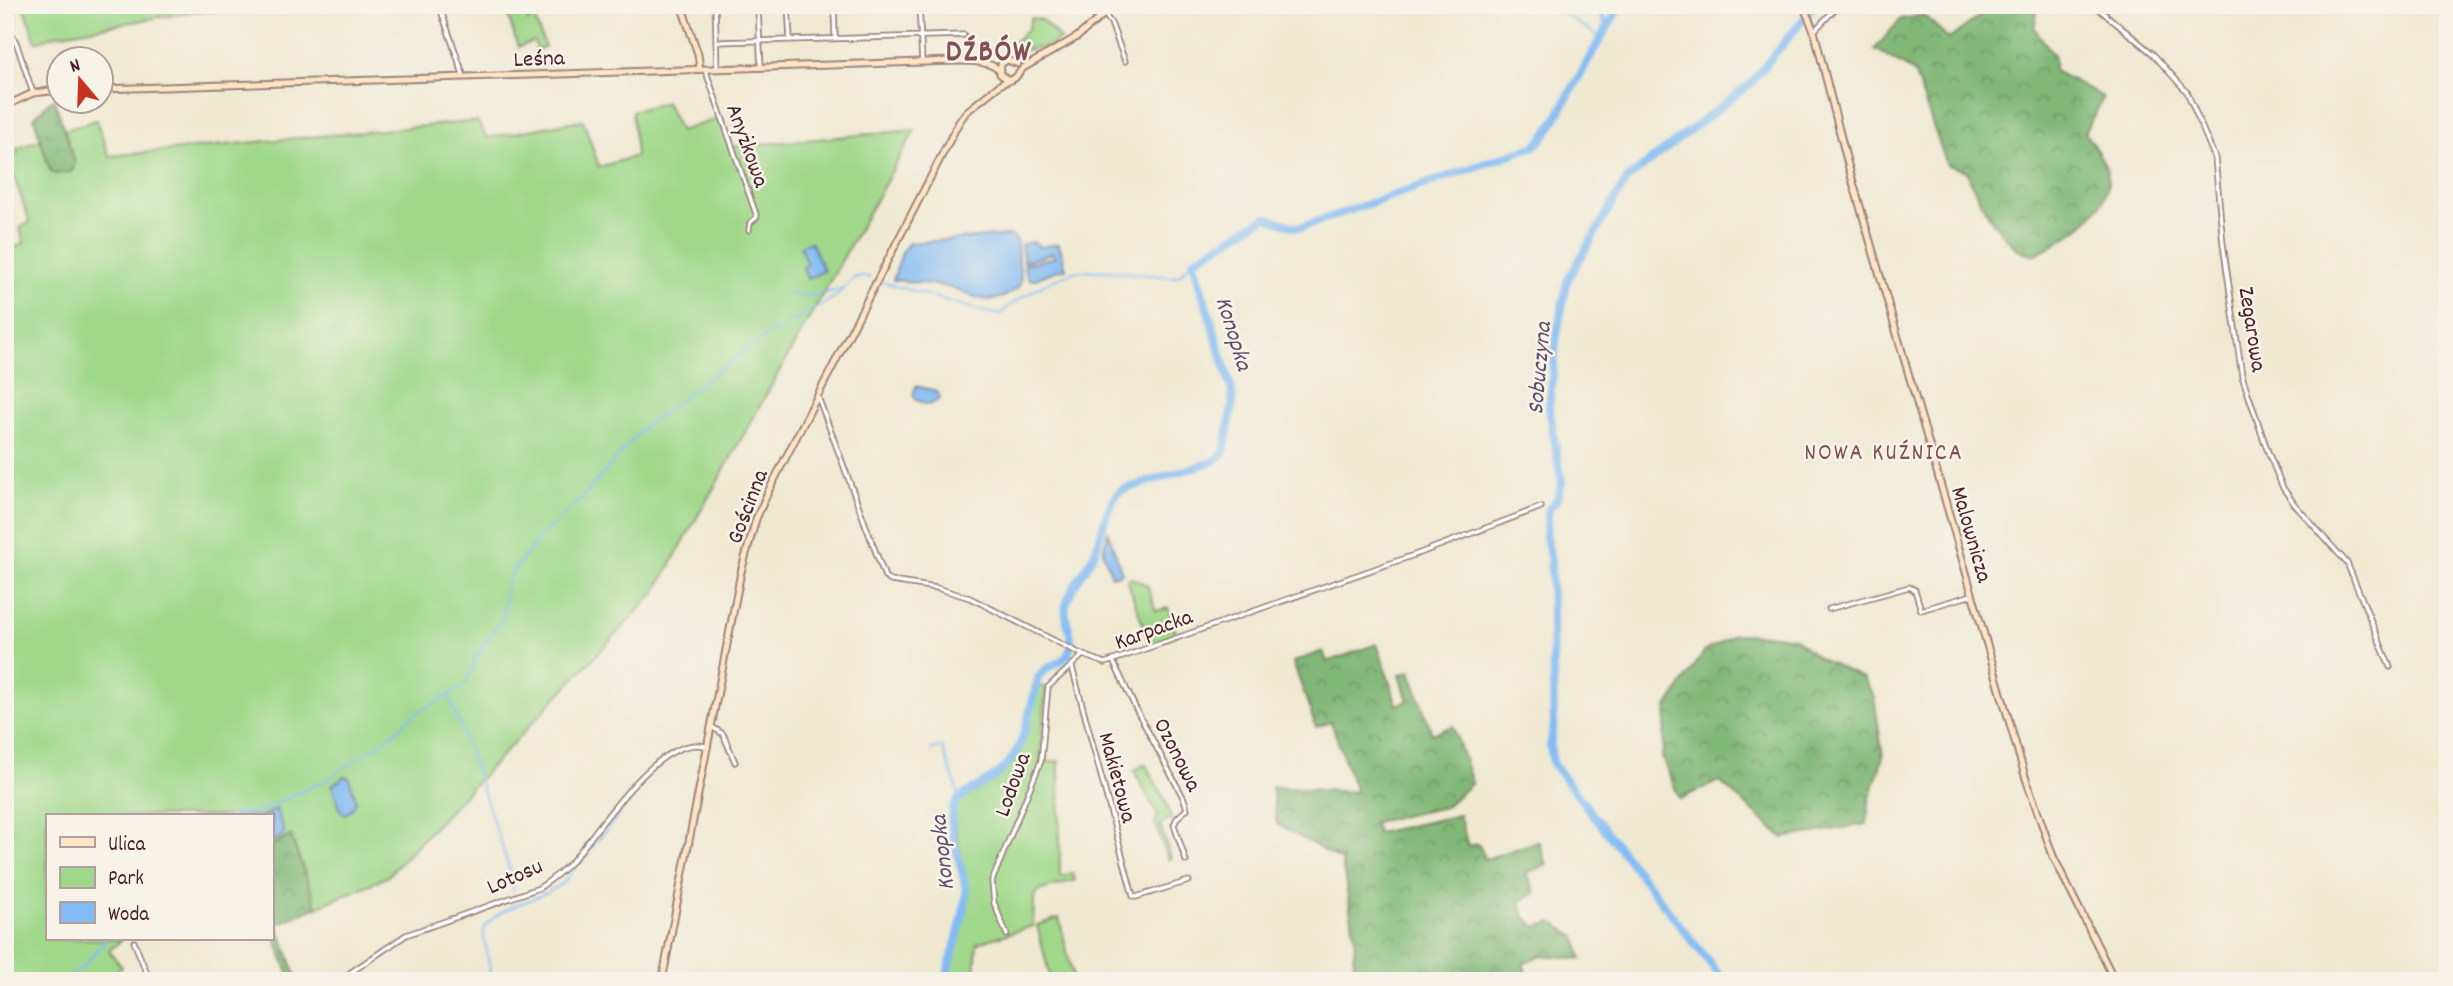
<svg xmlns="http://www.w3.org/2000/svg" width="2453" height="986" viewBox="0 0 2453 986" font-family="Dekko,sans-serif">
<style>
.green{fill:#a0d88b;stroke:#757c5b;stroke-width:2}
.forest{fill:url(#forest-crowns);stroke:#656c51;stroke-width:2}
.water{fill:#82bbf3;stroke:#666d8f;stroke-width:2}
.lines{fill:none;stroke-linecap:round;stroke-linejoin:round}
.stream{stroke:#82bbf3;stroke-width:2}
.canal{stroke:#82bbf3;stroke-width:4.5}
.river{stroke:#82bbf3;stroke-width:8}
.street-casing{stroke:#9c847e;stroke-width:7}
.secondary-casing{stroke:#9c847e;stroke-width:9}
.street{stroke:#fff;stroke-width:3.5}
.secondary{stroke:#fde5c5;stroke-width:5}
.labels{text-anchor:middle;stroke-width:5;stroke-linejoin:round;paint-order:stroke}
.street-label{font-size:23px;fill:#4a1f2b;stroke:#f7f3e8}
.water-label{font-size:24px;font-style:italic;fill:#5b4e67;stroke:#f7f3e8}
.neighbourhood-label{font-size:24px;letter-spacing:2px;fill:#824f52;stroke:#f7f3e8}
.district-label{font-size:30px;font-weight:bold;letter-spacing:2px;fill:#824f52;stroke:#f7f3e8}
</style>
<defs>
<pattern id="forest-crowns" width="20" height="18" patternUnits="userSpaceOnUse" patternTransform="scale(1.75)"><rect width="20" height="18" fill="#80b877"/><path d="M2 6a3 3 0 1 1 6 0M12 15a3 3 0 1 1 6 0" fill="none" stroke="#6b9562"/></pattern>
</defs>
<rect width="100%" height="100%" fill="#f7f3e8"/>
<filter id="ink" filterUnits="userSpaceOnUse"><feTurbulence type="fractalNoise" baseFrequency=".0143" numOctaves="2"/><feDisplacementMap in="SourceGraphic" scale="14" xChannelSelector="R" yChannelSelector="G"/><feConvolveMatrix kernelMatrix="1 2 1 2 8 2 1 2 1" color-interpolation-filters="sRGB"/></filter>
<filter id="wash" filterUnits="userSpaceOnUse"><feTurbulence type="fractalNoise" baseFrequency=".00686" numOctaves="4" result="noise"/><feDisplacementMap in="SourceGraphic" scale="28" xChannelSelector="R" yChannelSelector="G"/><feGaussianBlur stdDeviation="1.57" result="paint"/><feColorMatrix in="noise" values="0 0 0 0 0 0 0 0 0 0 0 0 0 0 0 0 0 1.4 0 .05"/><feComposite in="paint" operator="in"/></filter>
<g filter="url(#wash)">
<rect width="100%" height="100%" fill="#efe9d2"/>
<g class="green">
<path d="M23 5H312L293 12 196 11 56 35 36 42Z"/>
<path d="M505 5H522L528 21 530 19 528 12 532 11 545 47 537 50 534 41 518 47Z"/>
<path d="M1031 18 1042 20 1060 39 1048 47 1013 51 1014 42 1028 29Z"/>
<path d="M666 102 680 131 720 118 730 147 915 130 654 594 387 877 317 907 291 836 271 846V840L284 831 276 810 262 816H47V939H122L109 951 122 967 105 981H5V245L8 251 24 243 20 228 30 222 8 160 18 154 16 149 40 140 50 170 73 159 65 130 96 120 109 156 477 121 487 138 583 120 599 167 636 156 632 111Z"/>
<path d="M1131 578 1147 585 1156 611 1168 608 1177 635 1150 645 1127 579Z"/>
<path d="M1037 687H1046L1040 763 1059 761 1060 877 1073 873 1075 880 1038 891 1034 897 1033 926 977 943 975 974 973 981H947L969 894 955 827 954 809 958 802 994 780 1016 760 1022 746Z"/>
<path d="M1145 764 1166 802 1171 818 1160 825 1171 858 1168 859 1155 823 1158 815 1134 771Z"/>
<path d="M1059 918 1074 981H1051L1037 925Z"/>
</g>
<g class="forest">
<path d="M1994 5H2030L2037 12 2034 28 2054 55V71L2093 91 2103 98 2085 133C2094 147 2110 165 2108 183 2103 219 2064 239 2036 255 2029 253 2020 252 2015 247 1995 230 1975 195 1967 171L1947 165 1914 72 1875 49 1901 19 1924 15 1949 39Z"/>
<path d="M54 99 74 159V168L71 172 54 174 50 170 34 118 49 102Z"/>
<path d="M1735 634 1774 635 1794 638 1816 656 1864 679 1874 697 1883 757 1869 801 1867 824 1783 838 1719 781 1680 799 1662 758 1667 707 1704 652Z"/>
<path d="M1377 644 1397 705 1408 701 1400 675 1410 671 1432 734 1453 726 1472 783 1445 807 1374 822 1377 833 1459 815 1468 846 1478 844 1486 859 1539 841 1547 865 1527 872 1535 893 1520 902 1523 915 1536 927 1552 922 1576 937 1582 959 1542 955 1523 963 1528 976 1542 981H1353L1355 938 1342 861 1277 824 1272 787 1356 792 1331 722 1316 727 1293 662 1323 651 1327 662Z"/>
<path d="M291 836 317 907 277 924 298 981H291L271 926V846Z"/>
</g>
<g class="water">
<path d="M1010 235 1016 239 1021 280C1020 288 1014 291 1007 295 982 308 967 290 943 286 926 283 909 282 893 280L903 250 909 243Z"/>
<path d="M811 242 824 271 807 279 803 267 807 265 800 246Z"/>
<path d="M1034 242 1040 247 1059 244 1066 269C1052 269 1045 277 1031 280L1027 277 1024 266 1026 264 1055 257 1053 253 1024 262 1021 244Z"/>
<path d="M916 386 936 391 940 397 938 400 929 405 916 400 913 395Z"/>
<path d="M1108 532 1122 573 1112 576 1103 552Z"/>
<path d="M345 776 349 778 356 801 352 809 345 814 340 810 332 785Z"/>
<path d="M276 809 284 831 282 837 272 841 271 816H262Z"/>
</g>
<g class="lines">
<g class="stream">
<path d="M1551 5 1601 38"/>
<path d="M882 282 989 313 1000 314C1014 300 1062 272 1081 271 1111 269 1143 275 1173 277L1181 274 1193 261"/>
<path d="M785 291 787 294 813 296 840 289"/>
<path d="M449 697C473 757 492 818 513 879V891"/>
<path d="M931 750 942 746 960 798"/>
<path d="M229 816 240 812 254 814 324 781 391 736 413 715 463 687 467 682 476 657 503 617 508 580 514 569 543 534 579 501 645 426 755 343 835 297 854 278 862 276 870 278"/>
<path d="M61 981 82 968 107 939"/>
<path d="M487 981 490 968 483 933 485 926C506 902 541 901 564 882L620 813"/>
</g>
<path class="canal" d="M1598 5 1607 28"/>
<g class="river">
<path d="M945 981C950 962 967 908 966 892 964 866 946 834 953 808 957 794 988 783 999 773 1028 748 1028 710 1039 676 1048 664 1063 663 1068 654 1077 636 1063 624 1066 606 1069 590 1084 573 1092 558 1102 540 1105 501 1122 490L1212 462 1219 458 1224 452 1233 402 1232 390 1193 261 1266 217 1295 227H1302L1535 146C1550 133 1559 113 1568 96 1586 65 1602 34 1621 5"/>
<path d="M1724 981 1553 764 1550 746 1554 724 1551 561 1546 535 1549 508 1556 501 1562 483 1549 408 1557 334 1567 281 1627 179 1750 84 1815 5"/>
</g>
</g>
</g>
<g filter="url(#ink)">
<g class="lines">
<defs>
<g id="street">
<path d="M439 5 464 77"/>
<path d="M715 5 717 69"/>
<path d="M788 5 790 39"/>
<path d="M834 5 835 38"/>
<path d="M919 5 922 62"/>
<path d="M1243 5 1244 8"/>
<path d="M2094 5 2153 54 2187 92 2215 158 2223 244 2242 376 2268 452 2283 488 2295 505 2347 563 2390 667"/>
<path d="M758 10 761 68"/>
<path d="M1105 15 1111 23 1125 61"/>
<path d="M1814 31 1839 5"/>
<path d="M5 38 12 36 16 42 33 93"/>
<path d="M716 42 964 35"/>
<path d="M705 69 757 217 750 223 749 230"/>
<path d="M818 397 885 577 891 581 937 588 970 598 1083 655 1105 663 1420 553 1541 507"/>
<path d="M1829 609 1909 587 1915 590 1921 610 1972 595"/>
<path d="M1113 661 1135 707 1184 799 1187 809 1177 818 1174 825 1186 861"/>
<path d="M1072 667 1133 896 1136 897 1189 881"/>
<path d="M712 727 723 734 735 762"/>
<path d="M1007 935 994 903 992 881 1041 761 1048 687 1083 655"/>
<path d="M134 942 150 981"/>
<path d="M338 981 406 935 539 888C551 880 563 871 573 860 599 830 661 730 708 747"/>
</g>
<g id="secondary">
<path d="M681 5 698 54 700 69"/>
<path d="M1803 5 1814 31 1848 165 2025 776 2053 856 2115 981"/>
<path d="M1008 80 1000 74 1001 64 1007 60 1018 64"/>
<path d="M102 89 922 62C942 62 986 56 1000 71"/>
<path d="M5 106 33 93 60 90"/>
<path d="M662 981 741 572 756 519 768 492 959 122 966 112 1001 84 1015 78 1023 68 1077 37 1115 5"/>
</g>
</defs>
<use href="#street" class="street-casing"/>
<use href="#secondary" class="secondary-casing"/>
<use href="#street" class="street"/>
<use href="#secondary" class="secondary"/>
</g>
</g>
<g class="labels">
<g class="street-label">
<text transform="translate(539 57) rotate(-2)" y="8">Leśna</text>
<text transform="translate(749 145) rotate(70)" y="8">Anyżkowa</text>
<text transform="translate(2254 329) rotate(81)" y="8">Zegarowa</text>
<text transform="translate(746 506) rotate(-69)" y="8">Gościnna</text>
<text transform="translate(1973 534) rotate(74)" y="8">Malownicza</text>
<text transform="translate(1153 628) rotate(-20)" y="8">Karpacka</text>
<text transform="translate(1179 754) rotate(63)" y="8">Ozonowa</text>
<text transform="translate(1119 777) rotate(75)" y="8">Makietowa</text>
<text transform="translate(1011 784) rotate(-70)" y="8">Lodowa</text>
<text transform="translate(514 875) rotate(-24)" y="8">Lotosu</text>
</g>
<g class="water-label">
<text transform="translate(1235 333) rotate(73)" y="8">Konopka</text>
<text transform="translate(1538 368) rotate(-85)" y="8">Sobuczyna</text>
<text transform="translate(941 853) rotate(-96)" y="8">Konopka</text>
</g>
<g class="neighbourhood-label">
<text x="1884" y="459">NOWA KUŹNICA</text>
</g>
<g class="district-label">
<text x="989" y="60">DŹBÓW</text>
</g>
</g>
<rect width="2453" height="986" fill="none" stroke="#f7f3e8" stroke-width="28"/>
<rect x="46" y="814" width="228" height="126" fill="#f7f3e8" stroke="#b29e9c" stroke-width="2"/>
<rect x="60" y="837" width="35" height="10" fill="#fde5c5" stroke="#b29e9c" stroke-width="2"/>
<text x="108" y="850" font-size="21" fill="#4a1f2b">Ulica</text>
<rect x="60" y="867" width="35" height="21" fill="#a0d88b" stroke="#b29e9c" stroke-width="2"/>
<text x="108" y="884" font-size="21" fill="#4a1f2b">Park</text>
<rect x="60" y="902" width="35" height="21" fill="#82bbf3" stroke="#b29e9c" stroke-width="2"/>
<text x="108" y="920" font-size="21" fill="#4a1f2b">Woda</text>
<g transform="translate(80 80) rotate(341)"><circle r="33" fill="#f7f3e8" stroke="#b29e9c" stroke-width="2"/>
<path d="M0-5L12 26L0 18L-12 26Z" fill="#c8321e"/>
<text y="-10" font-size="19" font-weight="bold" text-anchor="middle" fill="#4a1f2b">N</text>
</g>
</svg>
